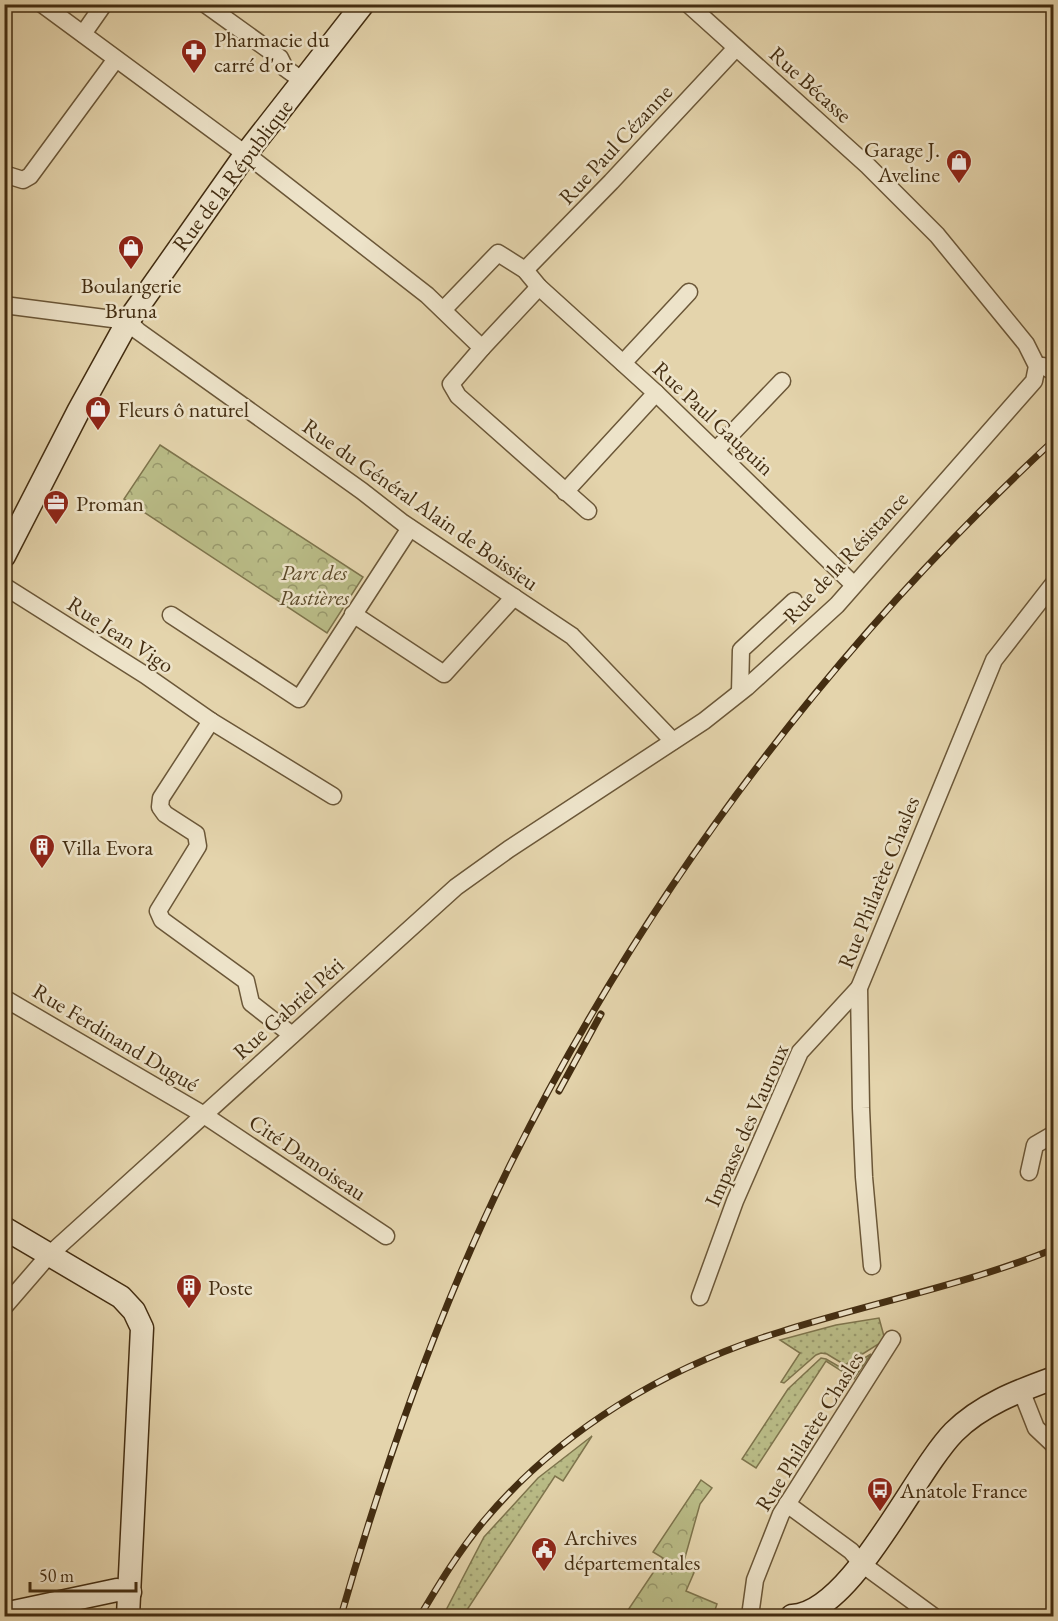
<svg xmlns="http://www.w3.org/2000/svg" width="1058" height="1621" viewBox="0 0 1058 1621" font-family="'EB Garamond',serif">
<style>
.grass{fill:url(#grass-dots);stroke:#7e744c;stroke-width:1.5}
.park{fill:url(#park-crowns);stroke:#7e744c;stroke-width:1.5}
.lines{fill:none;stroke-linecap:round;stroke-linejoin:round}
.street-casing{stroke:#6b5738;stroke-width:19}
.secondary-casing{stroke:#432d11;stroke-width:25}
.street{stroke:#ede3c9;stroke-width:16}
.secondary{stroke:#ede3c9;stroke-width:22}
.rail-casing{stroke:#432d11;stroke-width:7}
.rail{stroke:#ede3c9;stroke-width:4.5;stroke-dasharray:14;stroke-linecap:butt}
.labels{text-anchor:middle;stroke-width:5;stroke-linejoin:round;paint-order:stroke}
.poi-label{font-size:22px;fill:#432d11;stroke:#ede3c9;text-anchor:start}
.street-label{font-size:22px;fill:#432d11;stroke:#ede3c9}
.park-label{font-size:22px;font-style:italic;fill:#5b4928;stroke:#ede3c9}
</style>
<defs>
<pattern id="grass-dots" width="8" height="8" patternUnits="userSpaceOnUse" patternTransform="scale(1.5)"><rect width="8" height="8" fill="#b9bb86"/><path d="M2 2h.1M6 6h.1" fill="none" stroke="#98986c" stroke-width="1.8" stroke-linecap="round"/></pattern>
<pattern id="park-crowns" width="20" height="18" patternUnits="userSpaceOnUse" patternTransform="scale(1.5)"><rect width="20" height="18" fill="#b9bb86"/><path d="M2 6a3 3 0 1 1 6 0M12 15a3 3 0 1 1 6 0" fill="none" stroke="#98986c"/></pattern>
</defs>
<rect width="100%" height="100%" fill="#e4d4ac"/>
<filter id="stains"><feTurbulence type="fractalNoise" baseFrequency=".00333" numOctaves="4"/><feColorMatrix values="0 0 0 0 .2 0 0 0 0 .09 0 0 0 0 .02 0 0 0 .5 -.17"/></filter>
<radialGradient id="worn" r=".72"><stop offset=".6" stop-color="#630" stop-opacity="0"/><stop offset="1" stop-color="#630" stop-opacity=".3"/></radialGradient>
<g class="grass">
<path d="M879 1318 885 1340 845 1365 827 1354 821 1353 816 1355 784 1383 781 1382 800 1353 780 1340 836 1325Z"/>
<path d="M871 1354 854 1379 826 1361 756 1468 742 1459 788 1389 821 1358 826 1359 845 1370Z"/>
<path d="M592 1436 563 1481 555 1476 463 1616H443L484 1537 538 1478Z"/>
</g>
<g class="park">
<path d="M160 445 363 577 327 633 124 499Z"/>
<path d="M701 1480 712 1488 700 1504 684 1561 696 1568 686 1591 717 1604 713 1616H624L663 1558 653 1552Z"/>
</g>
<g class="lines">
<defs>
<g id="street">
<path d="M42 4 255 161 427 295 482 348 539 287"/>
<path d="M205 4 280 58 285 68 303 81"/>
<path d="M83 34 104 4"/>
<path d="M4 174 23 180 30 176 116 59"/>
<path d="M525 270 611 182 736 48"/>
<path d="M4 305 128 321 138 331 362 491 403 523 572 636 673 741"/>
<path d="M443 310 498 253 525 270 539 287 656 393 854 585"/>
<path d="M482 348 451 384 458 396 588 511"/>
<path d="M623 363 689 292"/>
<path d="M1037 366H1043L1054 372"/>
<path d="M716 450 782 381"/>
<path d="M565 492 656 393"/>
<path d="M4 586 145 675 211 721 161 798 160 807 165 814 196 834 198 846 158 911 162 920 246 981 251 1003 292 1035"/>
<path d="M353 614 444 674 514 597"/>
<path d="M171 615 299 699 410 528"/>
<path d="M740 692 741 650 794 601"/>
<path d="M211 721 333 796"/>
<path d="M4 998 204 1115 386 1236"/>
<path d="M1029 1172 1035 1145 1054 1134"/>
<path d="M872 1266 864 1177 861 1108 859 988 994 660 1054 583"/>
<path d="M700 1297 735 1201 800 1052 859 988"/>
<path d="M4 1307 49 1255 456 887 509 849 704 721 747 687 837 605 1034 381 1037 366 1026 344 937 235 868 166 688 4"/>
<path d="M1021 1390 1036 1428 1054 1445"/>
<path d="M787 1504 851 1551 862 1564 933 1616"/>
<path d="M750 1616 755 1580 781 1514 892 1339"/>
</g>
<g id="secondary">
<path d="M4 556 79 410 128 321 245 155 363 4"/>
<path d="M4 1228 121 1297 134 1311 142 1328 128 1616"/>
<path d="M4 1614 117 1590 130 1592"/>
<path d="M792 1616C852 1613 913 1474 954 1432 981 1405 1018 1391 1054 1378"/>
</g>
</defs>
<use href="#street" class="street-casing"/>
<use href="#secondary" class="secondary-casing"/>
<use href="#street" class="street"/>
<use href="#secondary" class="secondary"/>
<defs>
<g id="rail">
<path d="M559 1091 601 1014"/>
<path d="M341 1616C385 1462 439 1309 510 1165 646 892 830 648 1054 440"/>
<path d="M420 1616C439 1584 459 1551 483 1522 560 1430 666 1367 780 1332 871 1303 965 1285 1054 1249"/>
</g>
</defs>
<use href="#rail" class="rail-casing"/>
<use href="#rail" class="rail"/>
</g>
<defs>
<symbol id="pharmacy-pin" viewBox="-11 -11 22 30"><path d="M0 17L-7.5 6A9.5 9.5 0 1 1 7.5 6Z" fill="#8f2418" stroke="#ede3c9"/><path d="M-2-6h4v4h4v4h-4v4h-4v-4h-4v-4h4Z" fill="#fff"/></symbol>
<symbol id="shop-pin" viewBox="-11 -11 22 30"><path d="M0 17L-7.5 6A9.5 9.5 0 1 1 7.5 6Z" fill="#8f2418" stroke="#ede3c9"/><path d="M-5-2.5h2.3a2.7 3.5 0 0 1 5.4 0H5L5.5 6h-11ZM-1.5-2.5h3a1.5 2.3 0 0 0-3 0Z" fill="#fff"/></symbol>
<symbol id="office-pin" viewBox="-11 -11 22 30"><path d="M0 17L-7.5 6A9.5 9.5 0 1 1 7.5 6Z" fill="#8f2418" stroke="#ede3c9"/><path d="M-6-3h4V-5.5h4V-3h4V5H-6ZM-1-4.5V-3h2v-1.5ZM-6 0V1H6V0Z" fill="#fff"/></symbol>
<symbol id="building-pin" viewBox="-11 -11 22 30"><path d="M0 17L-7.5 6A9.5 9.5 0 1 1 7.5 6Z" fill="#8f2418" stroke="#ede3c9"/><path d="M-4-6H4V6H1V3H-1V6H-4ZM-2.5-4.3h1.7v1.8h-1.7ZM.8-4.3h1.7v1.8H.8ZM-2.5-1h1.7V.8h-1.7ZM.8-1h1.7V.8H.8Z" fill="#fff"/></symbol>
<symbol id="bus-pin" viewBox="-11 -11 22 30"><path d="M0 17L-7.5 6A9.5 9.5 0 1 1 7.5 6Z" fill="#8f2418" stroke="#ede3c9"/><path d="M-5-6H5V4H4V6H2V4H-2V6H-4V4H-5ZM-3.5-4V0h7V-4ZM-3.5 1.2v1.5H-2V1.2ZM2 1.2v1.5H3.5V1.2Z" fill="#fff"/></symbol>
<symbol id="civic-pin" viewBox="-11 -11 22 30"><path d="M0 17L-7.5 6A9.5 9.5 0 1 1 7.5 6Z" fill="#8f2418" stroke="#ede3c9"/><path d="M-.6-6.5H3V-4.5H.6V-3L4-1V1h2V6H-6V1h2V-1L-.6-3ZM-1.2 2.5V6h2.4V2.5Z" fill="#fff"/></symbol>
</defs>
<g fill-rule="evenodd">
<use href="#pharmacy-pin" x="179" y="37" width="30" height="40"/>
<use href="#shop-pin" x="944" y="147" width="30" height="40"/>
<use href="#shop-pin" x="116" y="233" width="30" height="40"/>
<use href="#shop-pin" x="83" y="394" width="30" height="40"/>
<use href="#office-pin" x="41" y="488" width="30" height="40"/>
<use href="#building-pin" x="27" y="832" width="30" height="40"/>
<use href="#building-pin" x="174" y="1272" width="30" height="40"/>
<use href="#bus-pin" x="865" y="1475" width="30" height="40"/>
<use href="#civic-pin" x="529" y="1535" width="30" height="40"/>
</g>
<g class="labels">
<g class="poi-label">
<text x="214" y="47">Pharmacie du<tspan x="214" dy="25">carré d'or</tspan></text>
<text x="940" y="157" text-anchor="end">Garage J.<tspan x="940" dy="25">Aveline</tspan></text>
<text x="131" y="293" text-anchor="middle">Boulangerie<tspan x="131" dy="25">Bruna</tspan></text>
<text x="118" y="417">Fleurs ô naturel</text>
<text x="76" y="511">Proman</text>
<text x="62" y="855">Villa Evora</text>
<text x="208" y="1295">Poste</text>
<text x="900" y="1498">Anatole France</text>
<text x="564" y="1545">Archives<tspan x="564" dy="25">départementales</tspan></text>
</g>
<g class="street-label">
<text transform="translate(811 84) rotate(42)" y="8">Rue Bécasse</text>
<text transform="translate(615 144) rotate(-47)" y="8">Rue Paul Cézanne</text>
<text transform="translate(232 175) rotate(-53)" y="8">Rue de la République</text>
<text transform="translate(714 418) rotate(43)" y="8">Rue Paul Gauguin</text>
<text transform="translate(421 504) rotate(35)" y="8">Rue du Général Alain de Boissieu</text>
<text transform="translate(845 557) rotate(-47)" y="8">Rue de la Résistance</text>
<text transform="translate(121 634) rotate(33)" y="8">Rue Jean Vigo</text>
<text transform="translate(878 882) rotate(-68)" y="8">Rue Philarète Chasles</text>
<text transform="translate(288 1008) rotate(-42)" y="8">Rue Gabriel Péri</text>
<text transform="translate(116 1037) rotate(31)" y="8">Rue Ferdinand Dugué</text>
<text transform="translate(746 1125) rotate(-66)" y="8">Impasse des Vauroux</text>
<text transform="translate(308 1157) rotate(34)" y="8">Cité Damoiseau</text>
<text transform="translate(809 1431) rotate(-58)" y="8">Rue Philarète Chasles</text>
</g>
<g class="park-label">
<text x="314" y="580">Parc des<tspan x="314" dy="25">Pastières</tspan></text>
</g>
</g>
<rect width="1058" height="1621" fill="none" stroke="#e4d4ac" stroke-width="24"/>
<rect x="6" y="6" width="1046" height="1609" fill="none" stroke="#432d11" stroke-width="3"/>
<rect x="12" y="12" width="1034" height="1597" fill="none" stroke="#432d11" stroke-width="1.5"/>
<path d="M30 1582v9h106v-9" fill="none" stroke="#432d11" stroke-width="3"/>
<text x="39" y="1582" font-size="18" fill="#432d11" stroke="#ede3c9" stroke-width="4.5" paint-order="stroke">50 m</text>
<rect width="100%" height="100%" filter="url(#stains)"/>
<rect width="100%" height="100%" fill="url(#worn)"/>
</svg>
